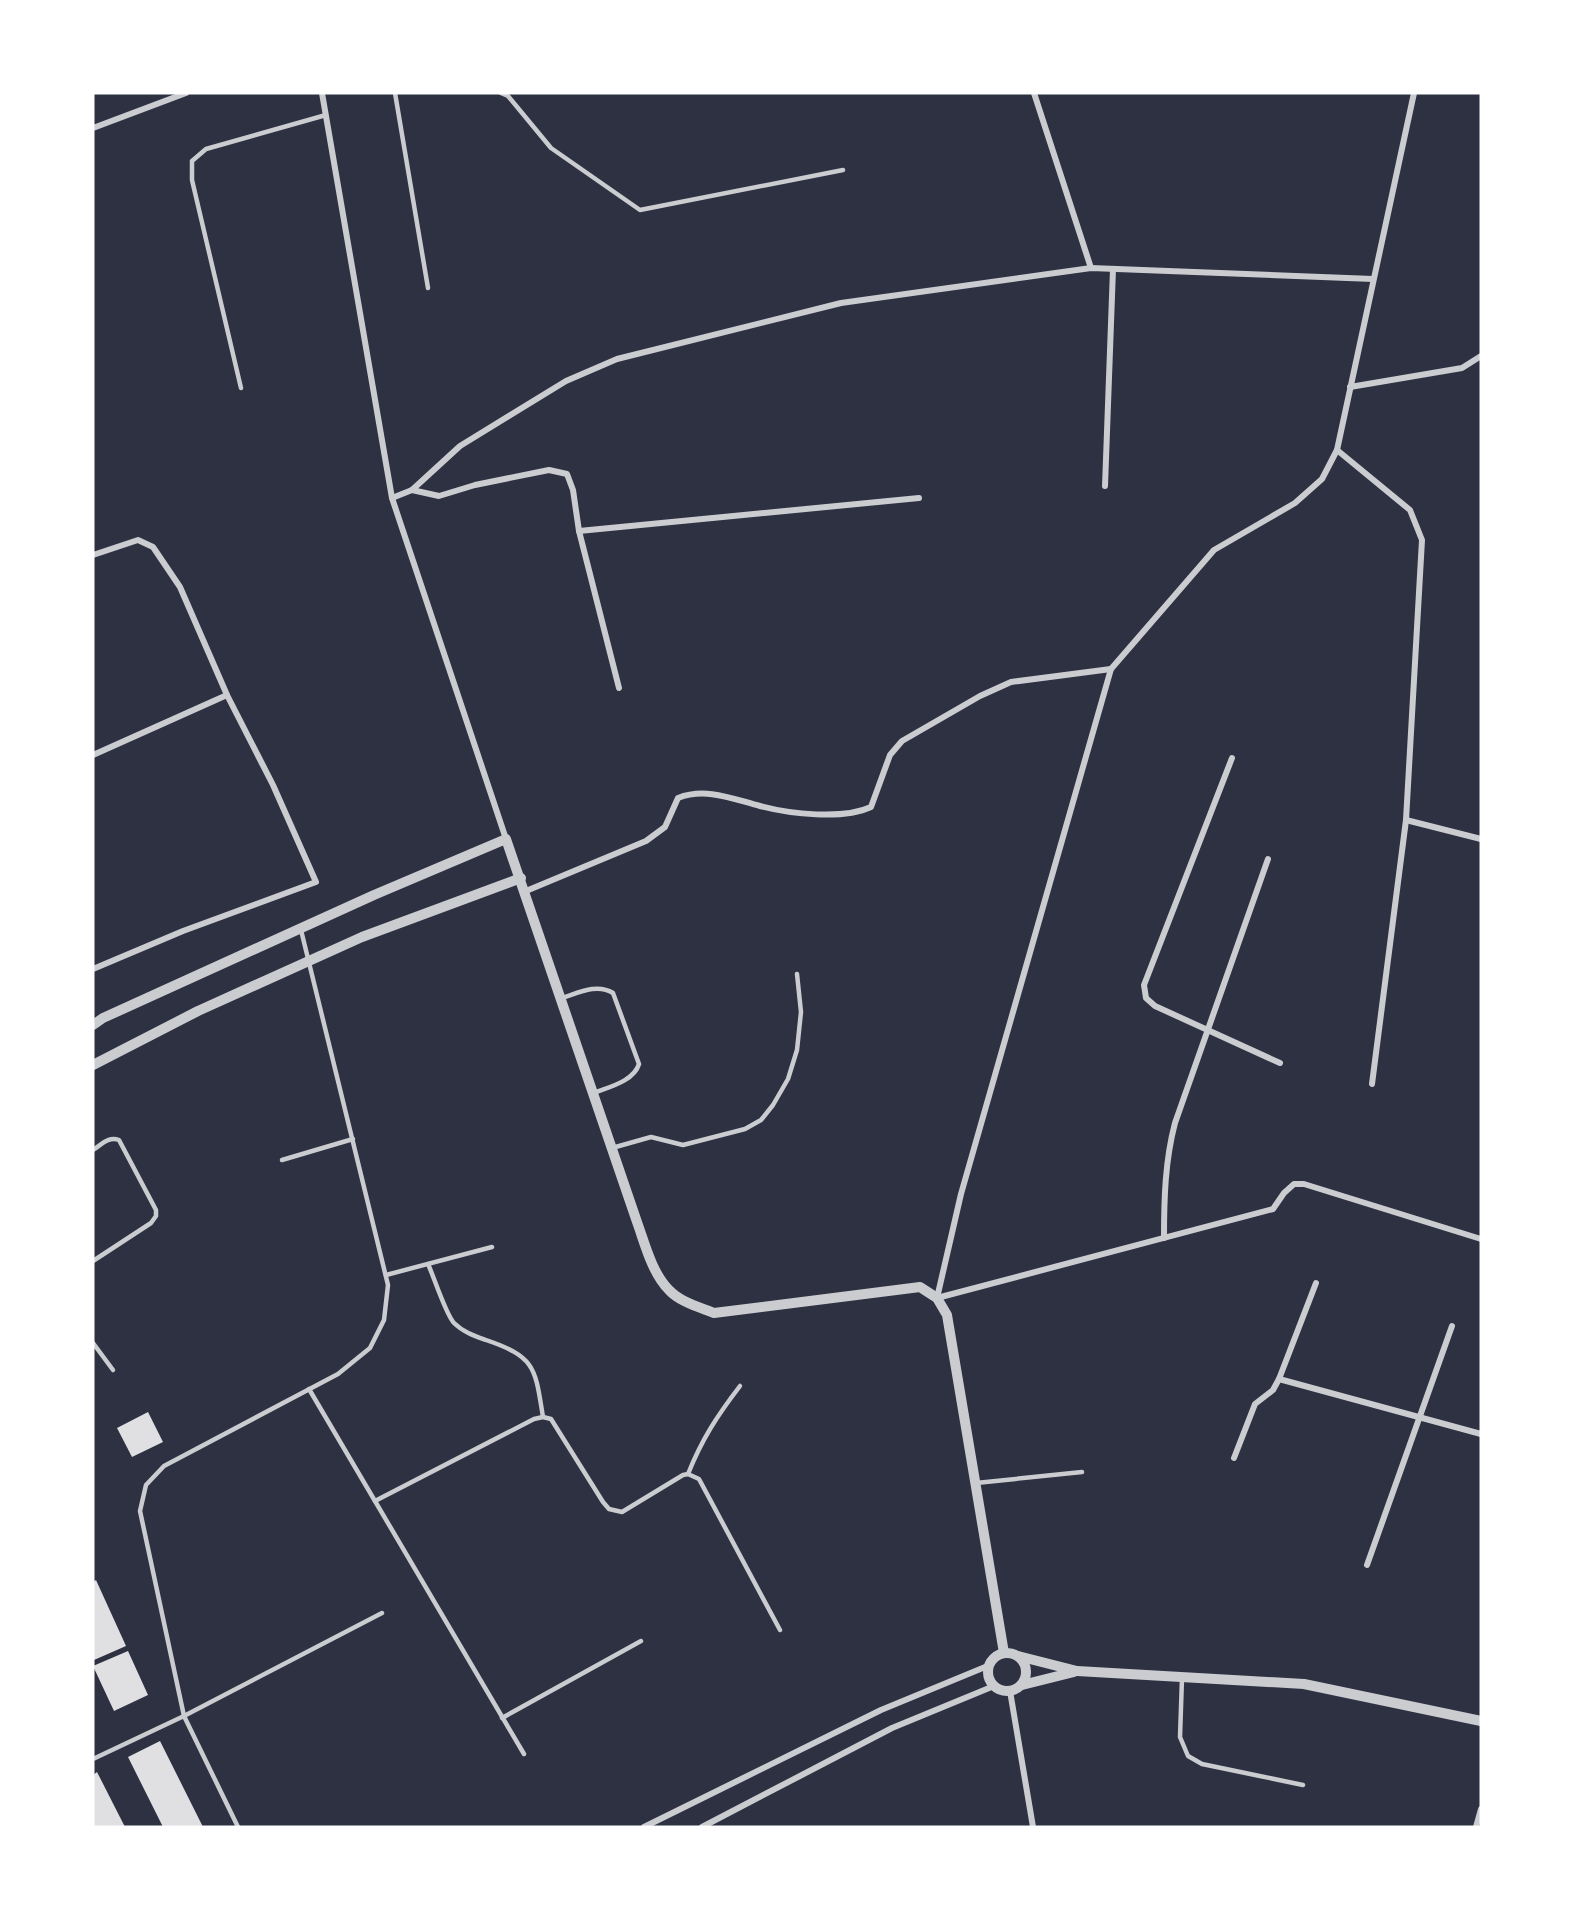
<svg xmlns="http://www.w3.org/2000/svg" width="1574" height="1920" viewBox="0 0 1574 1920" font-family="'Nunito Sans',sans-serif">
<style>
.building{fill:#e0e0e3}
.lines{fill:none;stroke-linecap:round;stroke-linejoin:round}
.service{stroke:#caccd0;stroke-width:4.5}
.minor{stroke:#caccd0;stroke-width:6}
.tertiary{stroke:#caccd0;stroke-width:10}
</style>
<rect width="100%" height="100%" fill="#2d3142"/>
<g class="building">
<path d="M148 1412 163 1442 132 1457 117 1428Z"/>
<path d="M96 1580 126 1646 94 1660 93 1582Z"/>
<path d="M128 1651 148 1695 114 1711 93 1666Z"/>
<path d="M160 1741 203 1827H163L128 1757Z"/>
<path d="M97 1772 125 1827H93V1775Z"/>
</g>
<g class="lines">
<g class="service">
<path d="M395 93 428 288"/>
<path d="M501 93 508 96 551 148 640 210 843 170"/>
<path d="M241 388 192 180V161L206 149 326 115"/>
<path d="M562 998C578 993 597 983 613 993L639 1064C634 1081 609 1087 594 1093"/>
<path d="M612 1148 651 1137 683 1145 745 1129 761 1120 773 1105 788 1079 797 1050 801 1012 797 974"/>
<path d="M93 1150C102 1144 109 1136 119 1140L156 1210V1216L151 1223 93 1261"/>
<path d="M282 1160 353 1139"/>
<path d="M428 1264C434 1277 446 1315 454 1323 463 1332 475 1336 486 1340 536 1357 535 1368 543 1417"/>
<path d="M386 1275 492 1247"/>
<path d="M93 1343 113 1370"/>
<path d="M309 1389 524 1754"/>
<path d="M688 1474C702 1439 717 1416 740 1386"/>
<path d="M976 1483 1082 1472"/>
<path d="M375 1501 534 1419 543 1417 551 1419 603 1502 609 1509 622 1512 683 1475 688 1474 699 1479 780 1630"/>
<path d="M1182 1678 1180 1737 1188 1756 1202 1764 1303 1785"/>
<path d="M502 1718 641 1641"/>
<path d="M93 1759 184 1716 382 1613"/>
<path d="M238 1827 184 1716 140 1511 146 1485 164 1466 338 1374 370 1348 384 1320 388 1285 301 930"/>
</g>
<g class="minor">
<path d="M322 93 392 498 506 839"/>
<path d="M1034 93 1091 268"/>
<path d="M1414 93 1337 450 1322 479 1295 503 1214 550 1111 669 961 1194 937 1298 1273 1209 1284 1193 1294 1184H1304L1481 1239"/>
<path d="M93 128 186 93"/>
<path d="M1350 387 1462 368 1481 356"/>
<path d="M1337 450 1410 510 1422 540 1406 820 1372 1084"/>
<path d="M1105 486 1113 269"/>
<path d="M412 490 439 496 475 485 549 470 567 474 573 490 579 531 619 688"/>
<path d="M392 498 412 490 460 446 566 381 617 359 841 303 1091 268 1373 279"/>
<path d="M579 531 919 498"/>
<path d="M93 555 138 540 153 547 180 587 227 695 273 785 316 882 183 931 93 969"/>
<path d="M93 755 227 695"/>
<path d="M1232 758 1144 985 1146 998 1155 1006 1280 1063"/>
<path d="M1406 820 1481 839"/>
<path d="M526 891 646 841 665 827 678 798C706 787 733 799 760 806 790 814 843 820 871 807L890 755 902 741 980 696 1011 682 1111 669"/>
<path d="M1164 1238C1164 1199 1165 1161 1175 1123L1268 859"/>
<path d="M1279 1379 1481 1434"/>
<path d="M1234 1458 1255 1404 1273 1390 1279 1379 1316 1283"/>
<path d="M1367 1565 1452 1326"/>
<path d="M1010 1691 1033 1827"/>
<path d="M644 1827 881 1710 990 1665"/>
<path d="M702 1827 892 1728 994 1686"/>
<path d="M1476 1827 1481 1809"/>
</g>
<g class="tertiary">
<path d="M93 1025 103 1018 374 895 506 839 637 1222C645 1244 652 1273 669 1290 680 1302 699 1307 714 1313L920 1287 937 1298 947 1315 1004 1653"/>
<path d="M93 1065 198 1011 362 937 521 878"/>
<circle cx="1007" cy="1672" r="19"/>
<path d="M1018 1656 1077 1671 1304 1684 1481 1721"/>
<path d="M1022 1685 1074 1672"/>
</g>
</g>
<rect width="1574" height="1920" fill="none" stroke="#ffffff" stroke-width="189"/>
</svg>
